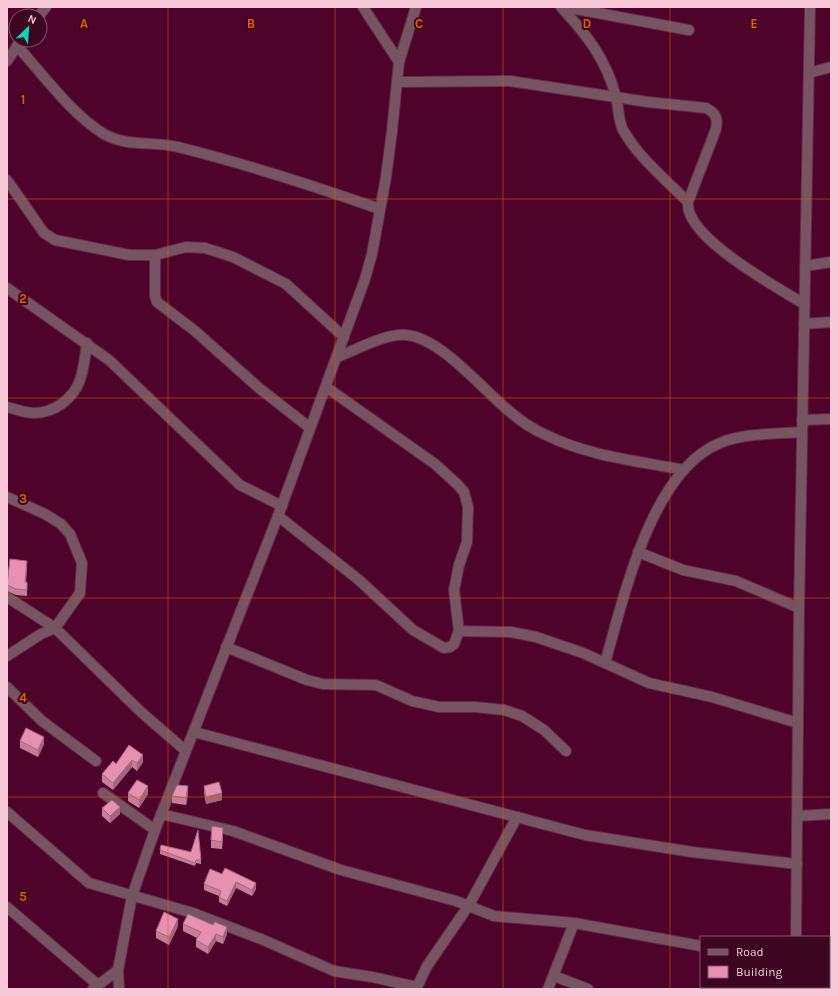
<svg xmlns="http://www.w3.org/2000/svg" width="838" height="996" viewBox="0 0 838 996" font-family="Karla,sans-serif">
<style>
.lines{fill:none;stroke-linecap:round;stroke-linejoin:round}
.minor-casing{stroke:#6c2649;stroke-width:12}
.minor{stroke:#775461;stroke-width:10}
.wall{fill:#c67d98}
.shaded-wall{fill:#a1667c}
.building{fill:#e691b1;stroke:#a1667c}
.grid{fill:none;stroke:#e8590c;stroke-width:1;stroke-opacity:0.55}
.grid-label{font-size:13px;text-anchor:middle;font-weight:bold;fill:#e8590c;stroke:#3c0520;stroke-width:4;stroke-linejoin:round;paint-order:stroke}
</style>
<rect width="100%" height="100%" fill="#4e032a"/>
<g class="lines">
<defs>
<g id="minor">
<path d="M363 7 399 62"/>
<path d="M561 7C587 35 606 59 616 97 619 108 618 120 623 130 639 158 666 180 688 202"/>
<path d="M565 7 689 30"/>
<path d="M39 16 46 7"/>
<path d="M17 46C43 74 71 114 104 134 126 147 154 141 178 147 246 164 314 186 380 209"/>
<path d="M7 61 20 42"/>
<path d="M809 73 831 67"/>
<path d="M397 82 510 81 648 102 706 108C716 113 718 118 716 129L688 202C684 237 777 287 804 304"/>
<path d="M7 180 44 233 55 240 129 255H155L186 247 205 248 233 257 286 284 344 337"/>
<path d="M155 255V296L157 302 195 331 259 388 310 428"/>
<path d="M805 266 831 262"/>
<path d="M7 288 109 360 240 485 282 506"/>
<path d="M804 324 831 322"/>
<path d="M337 357C356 350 386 333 406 335 441 338 482 389 508 410 519 420 532 429 546 435 588 456 638 461 684 470"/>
<path d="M7 407C15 409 26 413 34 413 54 413 73 399 80 380 84 369 85 355 87 343"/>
<path d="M802 420 831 419"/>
<path d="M7 497 45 514 61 524 70 534 82 563 80 593 55 628 41 634 7 656"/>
<path d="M278 516 359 580 413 630 444 648 450 647 454 644 459 631 454 590 459 565 467 542 468 507 464 492 457 484 435 464 326 387"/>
<path d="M638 552 683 570 736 581 799 608"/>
<path d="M7 597 55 628 141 712 186 751"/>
<path d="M459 631 511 632 536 637 583 653 649 683 712 697 798 723"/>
<path d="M226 647 307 680 323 684 376 685 412 701 439 707H475L504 710 522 716 544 730 566 751"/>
<path d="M605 663C624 597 651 471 720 443 743 433 778 434 802 432"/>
<path d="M7 687 42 721 96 761"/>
<path d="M194 732 585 835 692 852 797 864"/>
<path d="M103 793 155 830"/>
<path d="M7 812 89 883 193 913 261 939 334 971 372 977 417 987"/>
<path d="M161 814 233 831 341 870 456 901 494 916 574 923 701 946"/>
<path d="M797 816 831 814"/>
<path d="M7 907 98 985 97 989"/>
<path d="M796 937 799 608 810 7"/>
<path d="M829 942H831"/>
<path d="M118 970 119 989"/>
<path d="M554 976 588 989"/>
<path d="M93 989 118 970 132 896 155 830 278 516 365 279 372 254 386 177 392 131 399 62 416 7"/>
<path d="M416 989 427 966 469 905 517 817"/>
<path d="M548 989 574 923"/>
<path d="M795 989V987"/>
</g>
</defs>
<use href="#minor" class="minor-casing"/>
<use href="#minor" class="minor"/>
</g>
<g class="wall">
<path d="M27 567 26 582H27V596L16 595 7 591V585Z"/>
<path d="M20 741 44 744 38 757 20 748Z"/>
<path d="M129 745 143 762 137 771 132 767 113 790 102 782V774L116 764Z"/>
<path d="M204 786 222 800 206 804 204 793Z"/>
<path d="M128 793 148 794 139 808 128 801Z"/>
<path d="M188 794 186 805 172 803V796Z"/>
<path d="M102 808 120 814 110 823 102 816Z"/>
<path d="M223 835 222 849 211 848V840Z"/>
<path d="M160 850 191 852 201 860V864L196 863 195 866 160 854Z"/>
<path d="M210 869 256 889 252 896 236 888 227 906 219 902V896L204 890V884Z"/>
<path d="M183 924 227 934 223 944 216 941 208 954 196 947V940L197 938 183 931Z"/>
<path d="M178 926 169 945 156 938V931Z"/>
</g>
<g class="shaded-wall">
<path d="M44 737V744L38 757V750Z"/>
<path d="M143 755V762L137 771V763Z"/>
<path d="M132 760V767L113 790V783Z"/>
<path d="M148 786V794L139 808V800Z"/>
<path d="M188 786V794L186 805V798Z"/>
<path d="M222 793V800L206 804V797Z"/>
<path d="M120 807V814L110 823V816Z"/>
<path d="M223 828V835L222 849V842Z"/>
<path d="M236 882V888L227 906V901Z"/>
<path d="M256 883V889L252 896V890Z"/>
<path d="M178 919V926L169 945V937Z"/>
<path d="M227 927V934L223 944V937Z"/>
<path d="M216 934V941L208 954V947Z"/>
</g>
<g class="building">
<path d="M10 559 27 561 25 582H27V590L16 589 7 585Z"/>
<path d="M26 728 44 737 38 750 20 741Z"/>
<path d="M129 745 143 755 137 763 132 760 113 783 102 774 113 761 116 764Z"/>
<path d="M137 780 148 786 139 800 128 793Z"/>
<path d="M219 782 222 793 206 797 204 786Z"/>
<path d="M177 785 188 786 186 798 172 796Z"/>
<path d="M112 800 120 807 110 816 102 808Z"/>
<path d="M212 826 223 828 222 842 211 840Z"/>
<path d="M198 830 201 860H196L195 863 160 850 161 845 191 852Z"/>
<path d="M225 868 256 883 252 890 236 882 227 901 219 897 221 891 204 884 210 869 222 874Z"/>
<path d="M164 912 178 919 169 937 156 931Z"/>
<path d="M188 914 213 925 215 922 227 927 223 937 216 934 208 947 196 940 201 932 183 924Z"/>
</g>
<path class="grid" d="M168 7V989M335 7V989M503 7V989M670 7V989M7 199H831M7 398H831M7 598H831M7 797H831"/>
<g class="grid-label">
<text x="84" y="28">A</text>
<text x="251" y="28">B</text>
<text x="419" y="28">C</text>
<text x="587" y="28">D</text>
<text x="754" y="28">E</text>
<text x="23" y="104">1</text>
<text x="23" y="303">2</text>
<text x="23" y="503">3</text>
<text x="23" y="702">4</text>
<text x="23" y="901">5</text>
</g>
<rect width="838" height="996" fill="none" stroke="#f6c8d8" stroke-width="16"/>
<rect x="700" y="936" width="130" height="52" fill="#3c0520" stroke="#86536a"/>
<rect x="708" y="949" width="20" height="6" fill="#775461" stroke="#86536a"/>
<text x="736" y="956" font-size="12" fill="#f6c8d8">Road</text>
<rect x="708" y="966" width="20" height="12" fill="#e691b1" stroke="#86536a"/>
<text x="736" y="976" font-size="12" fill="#f6c8d8">Building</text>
<g transform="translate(28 28) rotate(25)"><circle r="19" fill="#3c0520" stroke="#86536a"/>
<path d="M0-3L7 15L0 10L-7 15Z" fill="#12d5b4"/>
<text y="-6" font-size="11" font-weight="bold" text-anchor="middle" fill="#f6c8d8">N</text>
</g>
</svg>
